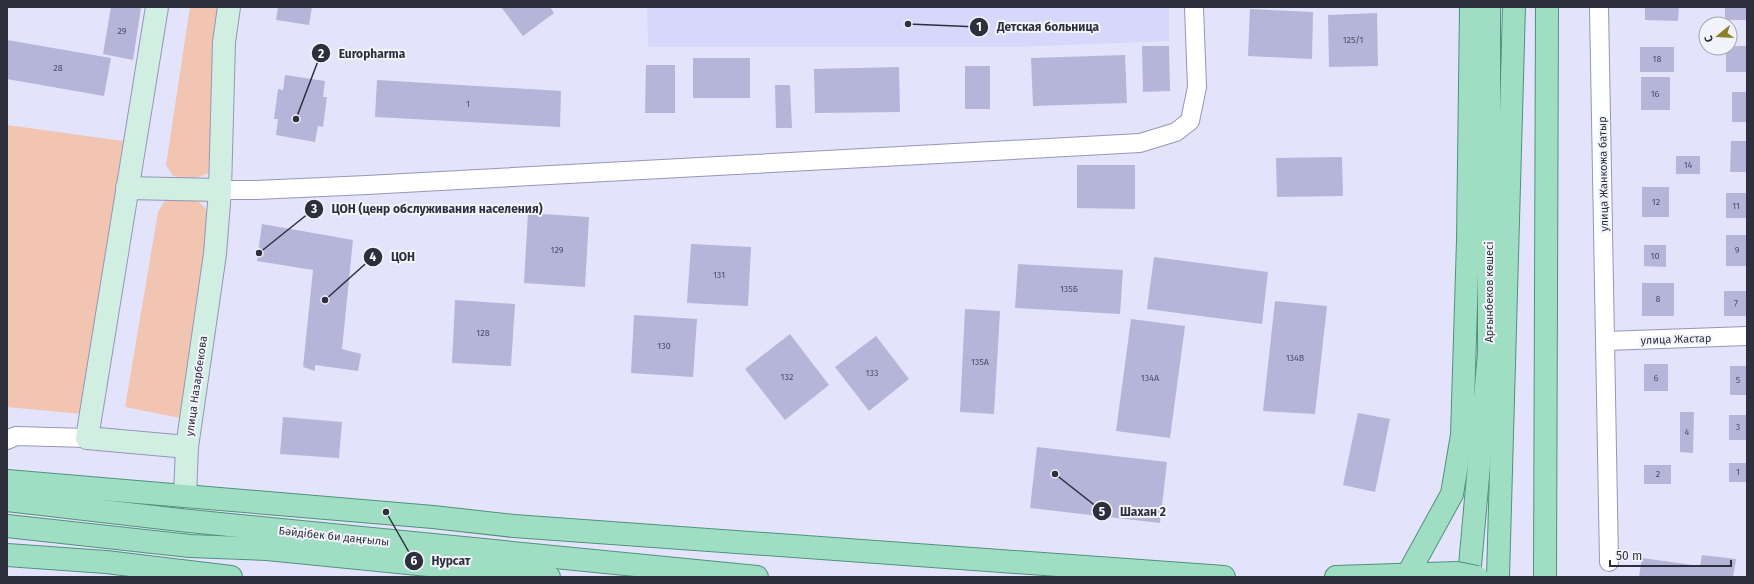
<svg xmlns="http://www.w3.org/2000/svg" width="1754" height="584" viewBox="0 0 1754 584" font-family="'Fira Sans',sans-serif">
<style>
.built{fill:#d6d8fb}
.green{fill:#f1c5b2}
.building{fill:#b4b5d9}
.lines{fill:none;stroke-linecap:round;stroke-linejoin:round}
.street-casing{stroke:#9596b8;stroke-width:20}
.secondary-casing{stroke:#9596b8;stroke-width:24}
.primary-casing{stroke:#4f927b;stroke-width:24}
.street{stroke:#fff;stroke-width:18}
.secondary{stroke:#d0eee2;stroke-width:22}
.primary{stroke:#a0dec4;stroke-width:22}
.primary-bridge-casing{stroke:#4f927b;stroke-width:24;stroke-linecap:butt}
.primary-bridge{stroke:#a0dec4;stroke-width:22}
.labels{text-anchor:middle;stroke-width:4;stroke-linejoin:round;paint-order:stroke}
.number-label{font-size:9px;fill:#505064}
.street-label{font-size:11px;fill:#2e2f3d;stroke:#f3f3fb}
.leader{fill:none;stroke:#2e2f3d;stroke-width:1.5}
.callout-dot{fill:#2e2f3d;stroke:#f3f3fb;stroke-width:1.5}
.mark-label{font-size:12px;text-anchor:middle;font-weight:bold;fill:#fff}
.callout-label{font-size:12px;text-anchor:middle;font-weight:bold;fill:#2e2f3d;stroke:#f3f3fb;stroke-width:4;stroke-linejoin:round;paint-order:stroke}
</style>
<rect width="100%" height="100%" fill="#e3e4fb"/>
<path class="built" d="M647 7H1169V41L1017 47H648Z"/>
<g class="green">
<path d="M190 7H237L212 166 207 174 193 179 173 176 166 165Z"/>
<path d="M7 125 123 141 82 414 7 407Z"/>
<path d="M175 197C194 198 199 198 209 214L190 420 125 407 158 212 164 202Z"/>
</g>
<g class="building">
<path d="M111 7 141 8 133 60 103 54Z"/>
<path d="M278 7H312L309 25 276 20Z"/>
<path d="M501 7H550L554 13 523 36Z"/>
<path d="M1645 7H1679L1678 21 1645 20Z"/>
<rect x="1725" y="7" width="22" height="13"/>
<path d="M1250 9 1313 12 1312 59 1248 56Z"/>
<path d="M1377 13 1378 66 1329 67 1328 15Z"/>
<path d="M7 40 111 58 104 96 7 79Z"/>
<path d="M1142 46H1169L1170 91 1143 92Z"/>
<path d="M1730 46H1747V72H1726V48H1730Z"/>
<rect x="1640" y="47" width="34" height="25"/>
<path d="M1125 55 1127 103 1033 106 1031 58Z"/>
<rect x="693" y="58" width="57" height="40"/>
<path d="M646 65H675V113H645Z"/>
<rect x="965" y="66" width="25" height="43"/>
<path d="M899 67 900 112 815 113 814 69Z"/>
<path d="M285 75 325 81 323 97H327L323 127 318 126 315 142 276 135 278 119H274L278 89 283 90Z"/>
<rect x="1641" y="77" width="29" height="33"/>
<path d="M377 80 561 91 560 127 375 117Z"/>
<path d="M775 85H790L792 128H776Z"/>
<rect x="1732" y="92" width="15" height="30"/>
<path d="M1731 141H1747V172H1730Z"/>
<rect x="1676" y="156" width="24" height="18"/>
<path d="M1342 157 1343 196 1277 197 1276 158Z"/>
<path d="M1077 165H1135V209L1077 208Z"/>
<rect x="1642" y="187" width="27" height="30"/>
<rect x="1726" y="193" width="21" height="25"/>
<path d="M528 213 589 217 585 287 524 283Z"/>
<path d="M262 224 353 240 342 349 361 354 358 371 315 365V371L303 367 313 270 257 261Z"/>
<rect x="1726" y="235" width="21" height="31"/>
<path d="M691 244 751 247 748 306 687 303Z"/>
<path d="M1644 245H1666V267L1644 266Z"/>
<path d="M1154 257 1268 272 1262 324 1147 309Z"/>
<path d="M1018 264 1123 270 1120 314 1015 308Z"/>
<rect x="1642" y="283" width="32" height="33"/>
<rect x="1724" y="291" width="23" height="25"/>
<path d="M455 300 515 304 511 366 452 363Z"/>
<path d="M1275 301 1327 306 1315 414 1263 411Z"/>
<path d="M965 309 1000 311 994 414 960 412Z"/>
<path d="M634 315 697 319 693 377 631 373Z"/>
<path d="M1131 319 1185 326 1170 438 1116 431Z"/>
<path d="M790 334 829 385 785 420 745 369Z"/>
<path d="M876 336 909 379 869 411 835 367Z"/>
<rect x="1644" y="364" width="24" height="27"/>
<rect x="1730" y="366" width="17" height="29"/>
<path d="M1680 412H1694L1693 453 1680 452Z"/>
<path d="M1358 413 1390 419 1375 492 1343 485Z"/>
<rect x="1729" y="415" width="18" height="25"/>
<path d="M283 417 342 422 339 458 280 454Z"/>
<path d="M1037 447 1167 462 1160 523 1030 508Z"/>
<rect x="1729" y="463" width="18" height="19"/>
<rect x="1644" y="465" width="27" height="19"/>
<path d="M1702 555 1736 559 1733 577H1639L1642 558 1700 566Z"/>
</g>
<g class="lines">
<defs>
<g id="street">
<path d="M1599 7 1609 562"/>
<path d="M220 190H256L367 185 1140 143 1176 132 1190 121 1197 87 1194 7"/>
<path d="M1606 341 1747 336"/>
<path d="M7 440 16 436 87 438"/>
</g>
<g id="secondary">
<path d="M157 7 87 438 187 447"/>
<path d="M127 188 220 190"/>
<path d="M185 496 187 447 215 254 220 190 224 42 229 7"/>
</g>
<g id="primary">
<path d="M7 481 433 517 514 526 1224 577"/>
<path d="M7 500 189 521 757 577"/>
<path d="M7 526 190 546 267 549 549 577"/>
<path d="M7 555 106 562 231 577"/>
<path d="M1408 574 1452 494 1462 435 1468 240 1471 7"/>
<path d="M1336 577 1457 573"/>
<path d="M1469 577 1489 353V7"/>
<path d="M1498 577 1514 7"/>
<path d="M1545 577 1547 7"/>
</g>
</defs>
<use href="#street" class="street-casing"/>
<use href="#secondary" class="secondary-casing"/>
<use href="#primary" class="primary-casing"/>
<use href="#street" class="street"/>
<use href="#secondary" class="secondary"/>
<use href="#primary" class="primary"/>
<defs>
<path id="primary-bridge" d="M1457 573 1477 577"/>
</defs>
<use href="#primary-bridge" class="primary-bridge-casing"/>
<use href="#primary-bridge" class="primary-bridge"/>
</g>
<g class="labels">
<g class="number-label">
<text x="122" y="34">29</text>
<text x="1353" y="43">125/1</text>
<text x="1657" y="62">18</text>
<text x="58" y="71">28</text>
<text x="1655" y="97">16</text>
<text x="468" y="107">1</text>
<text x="1688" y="168">14</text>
<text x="1656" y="205">12</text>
<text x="1736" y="209">11</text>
<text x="557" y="253">129</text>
<text x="1737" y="253">9</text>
<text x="1655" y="259">10</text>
<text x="719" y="278">131</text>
<text x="1069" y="292">135Б</text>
<text x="1658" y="302">8</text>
<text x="1736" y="306">7</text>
<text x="483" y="336">128</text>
<text x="664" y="349">130</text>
<text x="1295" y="361">134В</text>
<text x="980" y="365">135А</text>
<text x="872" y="376">133</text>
<text x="787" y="380">132</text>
<text x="1150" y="381">134А</text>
<text x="1656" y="381">6</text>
<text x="1738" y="383">5</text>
<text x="1738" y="430">3</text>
<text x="1687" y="435">4</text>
<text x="1738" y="475">1</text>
<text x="1658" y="477">2</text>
</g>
<g class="street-label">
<text transform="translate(1603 174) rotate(-91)" y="4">улица Жанкожа батыр</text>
<text transform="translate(1489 292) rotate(-90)" y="4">Арғынбеков көшесі</text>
<text transform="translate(1676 339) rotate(-2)" y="4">улица Жастар</text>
<text transform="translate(196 386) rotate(-82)" y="4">улица Назарбекова</text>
<text transform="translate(334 536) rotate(6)" y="4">Бәйдібек би даңғылы</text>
</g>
</g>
<path class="leader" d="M908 24L979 27M296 119L321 53M259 253L314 209M325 300L373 257M1055 474L1102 511M386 512L414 561"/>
<g class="callout-dot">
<circle cx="908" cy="24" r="4"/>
<circle cx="296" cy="119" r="4"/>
<circle cx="259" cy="253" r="4"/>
<circle cx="325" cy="300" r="4"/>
<circle cx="1055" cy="474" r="4"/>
<circle cx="386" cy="512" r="4"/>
<circle cx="979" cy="27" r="10"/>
<circle cx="321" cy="53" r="10"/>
<circle cx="314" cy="209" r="10"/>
<circle cx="373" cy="257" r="10"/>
<circle cx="1102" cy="511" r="10"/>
<circle cx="414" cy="561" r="10"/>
</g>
<g class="mark-label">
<text x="979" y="31">1</text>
<text x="321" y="58">2</text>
<text x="314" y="213">3</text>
<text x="373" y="261">4</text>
<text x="1102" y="516">5</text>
<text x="414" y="565">6</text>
</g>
<g class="callout-label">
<text x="1048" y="31">Детская больница</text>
<text x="372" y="58">Europharma</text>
<text x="437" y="213">ЦОН (ценр обслуживания населения)</text>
<text x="403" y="261">ЦОН</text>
<text x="1143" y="516">Шахан 2</text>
<text x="451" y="565">Нурсат</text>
</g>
<rect width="1754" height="584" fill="none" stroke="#2e2f3d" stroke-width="16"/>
<g transform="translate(1718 36) rotate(252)"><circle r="19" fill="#f3f3fb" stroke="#a4a5af"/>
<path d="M0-3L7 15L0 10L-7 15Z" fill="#8a8129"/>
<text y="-6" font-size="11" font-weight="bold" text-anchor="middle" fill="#2e2f3d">С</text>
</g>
<path d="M1610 560v6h121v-6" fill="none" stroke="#2e2f3d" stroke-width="2"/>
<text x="1616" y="560" font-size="12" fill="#2e2f3d" stroke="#f3f3fb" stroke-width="3" paint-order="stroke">50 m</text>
</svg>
